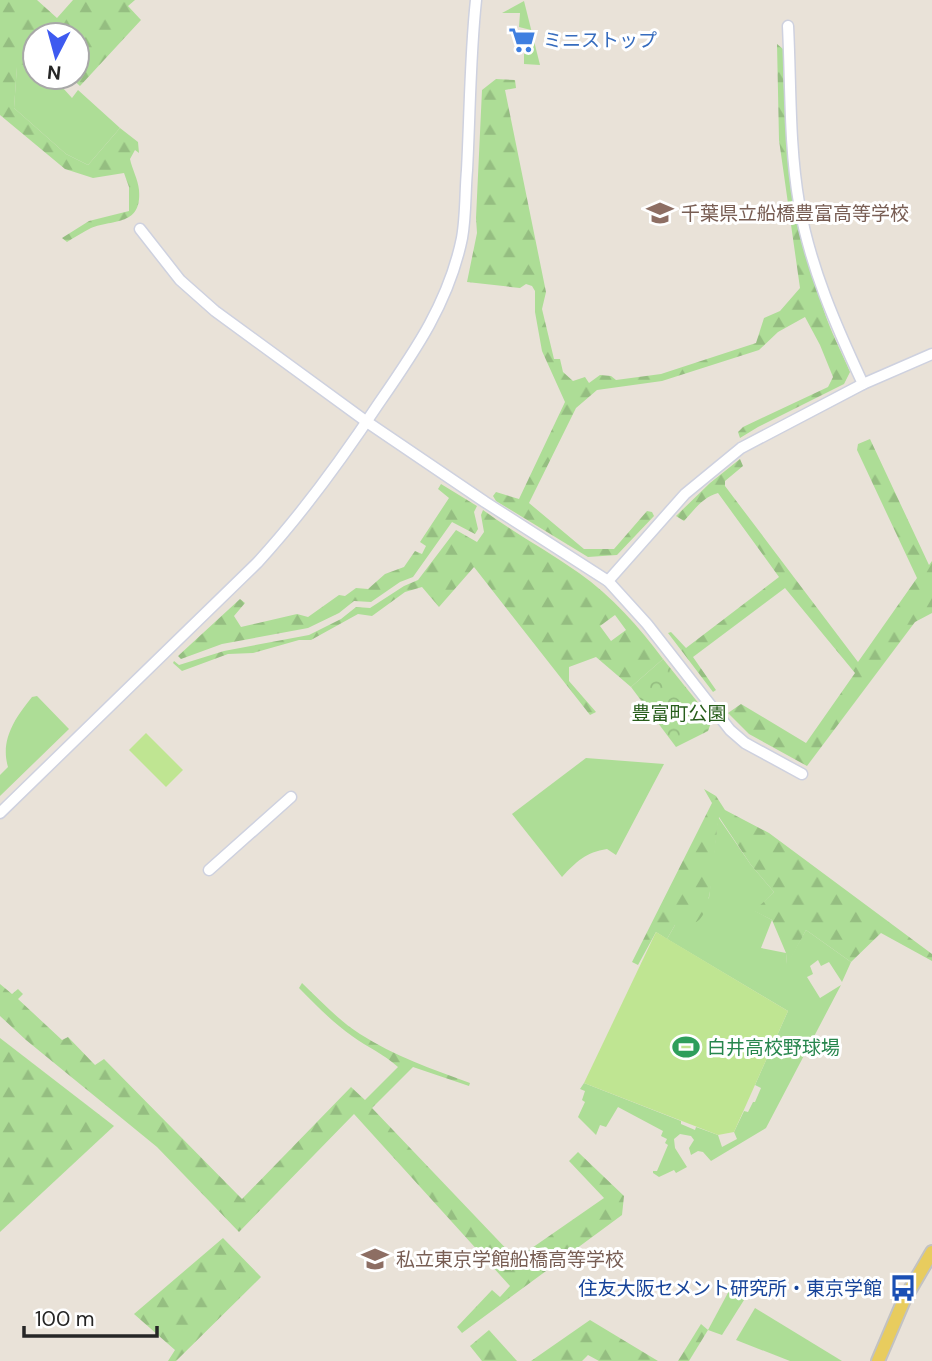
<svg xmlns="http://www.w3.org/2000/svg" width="932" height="1361" viewBox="0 0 932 1361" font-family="'DM Sans','Noto Sans JP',sans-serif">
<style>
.grass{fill:#addd96}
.forest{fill:url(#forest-firs);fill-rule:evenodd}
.park{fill:url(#park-crowns)}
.pitch{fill:#bfe592}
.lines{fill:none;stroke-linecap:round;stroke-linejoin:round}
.minor-casing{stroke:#ced1df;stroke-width:13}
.major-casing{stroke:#c2c2c2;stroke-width:16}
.minor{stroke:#fff;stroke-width:10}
.major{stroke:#e8cc5e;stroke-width:12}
.labels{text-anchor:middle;stroke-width:6;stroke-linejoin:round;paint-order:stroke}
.shop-label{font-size:19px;fill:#366cbe;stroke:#fff;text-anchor:start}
.education-label{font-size:19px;fill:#785e54;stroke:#fff;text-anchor:start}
.park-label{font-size:19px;fill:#285e1c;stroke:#fff}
.leisure-label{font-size:19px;fill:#27864d;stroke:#fff;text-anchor:start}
.transit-label{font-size:19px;fill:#164399;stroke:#fff;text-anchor:end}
</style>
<defs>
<pattern id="forest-firs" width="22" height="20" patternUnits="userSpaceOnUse" patternTransform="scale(1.75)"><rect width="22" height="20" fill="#addd96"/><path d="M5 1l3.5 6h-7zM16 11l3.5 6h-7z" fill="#95be81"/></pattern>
<pattern id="park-crowns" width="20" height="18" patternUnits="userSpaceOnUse" patternTransform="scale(1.75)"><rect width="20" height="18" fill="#addd96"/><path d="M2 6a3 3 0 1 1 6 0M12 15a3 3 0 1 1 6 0" fill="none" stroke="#95be81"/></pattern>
</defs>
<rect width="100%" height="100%" fill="#e9e2d8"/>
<g class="grass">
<path d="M524 1 540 65 524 64V54L528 53 531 30 519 27 520 13H502Z"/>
<path d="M35 61V77H53L72 98 78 90 120 128 88 165 66 154 14 108 17 66Z"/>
<path d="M37 696 69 729 0 796V775L8 767C0 740 15 718 32 697Z"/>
<path d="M586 758 664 764 616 855 607 849C586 852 576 862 562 877L512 814Z"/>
<path d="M718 817 751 865 774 892 755 911 772 920 761 948 786 953 787 964 806 930 851 962 842 982 829 962 821 966 818 960 810 966 813 974 807 977 820 998 841 985 766 1128 711 1161 703 1152 698 1151 691 1155 689 1148 694 1140 691 1136 680 1134 674 1139 675 1148 687 1167 676 1173 674 1170 659 1177 653 1173V1171H657L668 1145 665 1143 667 1139 661 1136 663 1131 618 1107 606 1127 600 1125 596 1135 578 1117 585 1102 582 1100 585 1091 580 1089 584 1083 681 1121V1124L695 1130 696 1127 718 1135 722 1147 737 1139 734 1132 744 1111 748 1112 753 1102H755L761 1088 755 1085 788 1011 667 939 675 925 709 898Z"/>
<path d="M730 1289 744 1300 722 1335 708 1330Z"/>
<path d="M755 1308 842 1361H790L736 1340Z"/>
</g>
<g class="forest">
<path d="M0 0H37L57 18 73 0H135L128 6 141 20 80 86 70 77H77V35H35V61L17 67 14 108 66 154 88 165 120 128 138 142 139 153 135 150 130 159C132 169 138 179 139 190 142 226 114 219 91 228 83 232 75 237 67 242L62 238 89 221 129 211V187L124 173 93 178 65 169 0 115Z"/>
<path d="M777 44 783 49C783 139 795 223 823 308 830 330 841 351 850 372L844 384 758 427 740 438 738 432 743 427 828 387 833 377 820 345 805 317 778 332 759 350 662 381 597 390 576 408 529 503 584 549H614L647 511 652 512 654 516 617 555 588 557 496 501 493 496 496 492 519 499 565 402 542 351 535 312V291L532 286 526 284 520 288 467 282 477 233 476 218 482 90 496 79 515 80 516 88 505 90 546 292 542 309 554 359H560L563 372 573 381 585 377 589 383 600 375 611 376 616 380 661 374 756 343 764 318 780 311 800 288 779 140Z"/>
<path d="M870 439 929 565 932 561V613L915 622 807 766 749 734 728 713 741 704 806 743 855 673 785 588 693 657 716 690 713 692 668 633 671 632 686 648 779 577 718 493C703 497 694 510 684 521L676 516 710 483 740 459 743 466 725 481V486L858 662 917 578 857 450 858 444Z"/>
<path d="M441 484 477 506 474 512 478 529 475 534 452 522 413 577 400 582 371 602 354 601 339 613 308 628 222 644 181 659 178 656 240 599 245 603 234 616 241 627 297 614 308 617 339 595 345 596 356 588 368 589 385 574 404 567 415 551 422 554 426 546 420 542 449 498 438 489Z"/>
<path d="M483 510C514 533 548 551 579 573 612 596 639 627 663 659L631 687 596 657 569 667V681L596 712 590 715 474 567 439 607 422 587 405 592 372 616 358 614 311 640H299L253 653 228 654 182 671 173 663 174 661 179 665 224 651 309 635 341 619 356 607 370 608 404 586 418 580 456 530 477 542 484 532 481 515ZM615 615 626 630 611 641 600 626Z"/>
<path d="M704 789 716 796 725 810 769 833 932 954V961L881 933 851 962 806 930 787 966 786 953 772 920 754 911 774 892 751 865 719 817C714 840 714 905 700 919 693 926 684 926 675 925L667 939 656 932 638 965 632 962 712 803Z"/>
<path d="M302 983C321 1001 338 1020 360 1034 394 1056 432 1069 470 1083L469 1086 413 1067 372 1108 516 1259 604 1198 569 1161 578 1152 624 1196 622 1215 462 1333 457 1327 492 1290 500 1297 510 1286 354 1114 239 1232 157 1147 26 1040 0 1016V984L12 994 18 989 23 994 18 999 62 1040 68 1037 95 1065 104 1059 242 1199 351 1087 365 1100 398 1067C384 1054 367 1047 352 1036 332 1022 316 1005 299 988Z"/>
<path d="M0 1038 114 1126 0 1232Z"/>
<path d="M223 1238 261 1277 176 1361H168L175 1350 134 1314Z"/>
<path d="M590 1320 658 1361H599L588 1355 582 1361H531Z"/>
<path d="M701 1324 708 1330 689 1361H678Z"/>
<path d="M489 1330 517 1361H482L470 1346Z"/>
</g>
<path class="park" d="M663 659 712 720 708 731 676 747 631 687Z"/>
<g class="pitch">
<path d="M146 733 183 770 166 787 129 750Z"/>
<path d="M656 932 788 1011 734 1132 718 1135 584 1083Z"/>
</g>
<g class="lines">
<defs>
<g id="minor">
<path d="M788 26C791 86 789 144 799 203 810 267 836 326 863 384"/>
<path d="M140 229 180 280 215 311 367 422 485 502 608 581 647 624 730 730 745 743 802 774"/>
<path d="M608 581 685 494 741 448 863 384 932 354"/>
<path d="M0 813 257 563C303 513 342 459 379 403 415 351 449 302 462 238 466 216 465 192 467 170 470 113 470 56 476 0"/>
<path d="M209 870 291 797"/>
</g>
<path id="major" d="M878 1361 904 1300 932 1252"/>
</defs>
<use href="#minor" class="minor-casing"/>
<use href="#major" class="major-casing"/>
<use href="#minor" class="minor"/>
<use href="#major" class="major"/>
</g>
<defs>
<symbol id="supermarket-bare" viewBox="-9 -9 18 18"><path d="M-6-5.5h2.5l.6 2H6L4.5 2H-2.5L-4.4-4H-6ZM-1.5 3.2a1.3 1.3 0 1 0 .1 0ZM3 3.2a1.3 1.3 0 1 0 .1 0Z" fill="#3f7fe0" stroke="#fff" stroke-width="2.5" paint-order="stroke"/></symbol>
<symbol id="school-bare" viewBox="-9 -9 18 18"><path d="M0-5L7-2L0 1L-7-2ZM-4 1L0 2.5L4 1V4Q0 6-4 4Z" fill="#8d6e63" stroke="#fff" stroke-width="2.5" paint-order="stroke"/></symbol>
<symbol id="stadium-bare" viewBox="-9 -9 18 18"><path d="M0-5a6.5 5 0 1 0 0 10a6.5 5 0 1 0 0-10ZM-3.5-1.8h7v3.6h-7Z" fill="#2e9e5b" stroke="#fff" stroke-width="2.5" paint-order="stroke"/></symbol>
<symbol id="bus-bare" viewBox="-9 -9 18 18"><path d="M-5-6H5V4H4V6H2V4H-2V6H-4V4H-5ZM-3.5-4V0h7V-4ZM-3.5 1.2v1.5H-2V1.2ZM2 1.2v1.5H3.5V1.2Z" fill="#1a4fb4" stroke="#fff" stroke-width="2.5" paint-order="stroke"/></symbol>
</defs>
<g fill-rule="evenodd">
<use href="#supermarket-bare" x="503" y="21" width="38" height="38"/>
<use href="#school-bare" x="641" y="194" width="38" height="38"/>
<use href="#stadium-bare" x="667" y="1028" width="38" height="38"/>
<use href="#school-bare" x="356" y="1240" width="38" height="38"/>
<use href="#bus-bare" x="884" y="1269" width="38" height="38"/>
</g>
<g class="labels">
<g class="shop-label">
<text x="543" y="47">ミニストップ</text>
</g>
<g class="education-label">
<text x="681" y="220">千葉県立船橋豊富高等学校</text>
<text x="396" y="1266">私立東京学館船橋高等学校</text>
</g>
<g class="park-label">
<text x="679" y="720">豊富町公園</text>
</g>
<g class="leisure-label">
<text x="707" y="1054">白井高校野球場</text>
</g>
<g class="transit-label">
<text x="882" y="1295">住友大阪セメント研究所・東京学館</text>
</g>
</g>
<g transform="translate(56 56) rotate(186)"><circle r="33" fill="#ffffff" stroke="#a8a8a8" stroke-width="2"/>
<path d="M0-5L12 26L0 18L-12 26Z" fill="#3e5af0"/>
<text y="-10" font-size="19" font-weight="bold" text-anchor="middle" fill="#262626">N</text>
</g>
<path d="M24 1326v10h133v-10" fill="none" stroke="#262626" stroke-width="3.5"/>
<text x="35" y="1326" font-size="21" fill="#262626" stroke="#ffffff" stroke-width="5" paint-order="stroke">100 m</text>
</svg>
